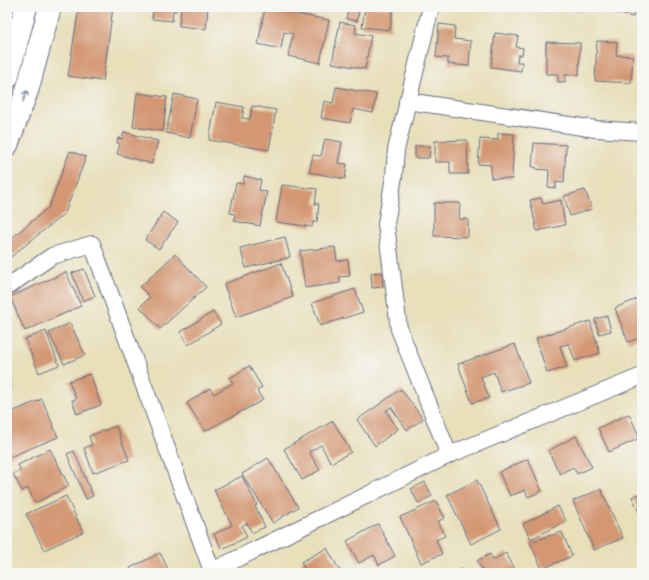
<svg xmlns="http://www.w3.org/2000/svg" width="649" height="580" viewBox="0 0 649 580" font-family="'IM FELL Double Pica',serif">
<style>
.building{fill:#d39773}
.lines{fill:none;stroke-linecap:round;stroke-linejoin:round}
.minor-casing{stroke:#636d7f;stroke-width:18}
.primary-casing{stroke:#636d7f;stroke-width:24}
.minor{stroke:#fff;stroke-width:16}
.primary{stroke:#fff;stroke-width:22}
.oneway{stroke:#8d97ae}
</style>
<rect width="100%" height="100%" fill="#f6f6f2"/>
<filter id="ink" filterUnits="userSpaceOnUse"><feTurbulence type="fractalNoise" baseFrequency=".025" numOctaves="2"/><feDisplacementMap in="SourceGraphic" scale="8" xChannelSelector="R" yChannelSelector="G"/><feConvolveMatrix kernelMatrix="1 2 1 2 8 2 1 2 1" color-interpolation-filters="sRGB"/></filter>
<filter id="wash" filterUnits="userSpaceOnUse"><feTurbulence type="fractalNoise" baseFrequency=".012" numOctaves="4" result="noise"/><feDisplacementMap in="SourceGraphic" scale="16" xChannelSelector="R" yChannelSelector="G"/><feGaussianBlur stdDeviation="0.9" result="paint"/><feColorMatrix in="noise" values="0 0 0 0 0 0 0 0 0 0 0 0 0 0 0 0 0 1.4 0 .05"/><feComposite in="paint" operator="in"/></filter>
<g filter="url(#wash)">
<rect width="100%" height="100%" fill="#e8dfbb"/>
<g id="blocks">
<g class="building">
<path d="M79 7H113L103 81 68 76Z"/>
<path d="M154 7H177L176 11H173L172 21 152 19Z"/>
<path d="M181 7H208L206 29 179 26Z"/>
<path d="M349 7H360L357 21 346 19Z"/>
<path d="M365 7 393 8 390 30 362 27Z"/>
<path d="M567 7H584L583 11Z"/>
<path d="M604 7H635L633 17 604 10Z"/>
<path d="M265 8 329 20 320 63 288 56 293 34 284 32 281 49 258 44Z"/>
<path d="M340 22 356 25 355 33 371 36 365 69 332 63Z"/>
<path d="M439 24 455 26 454 39 471 41 469 66 448 64V58L436 57Z"/>
<path d="M495 33 518 36 516 47 523 48 522 55H518L517 62H522L521 71 491 67Z"/>
<path d="M597 41 617 42 616 55 633 56 631 83 595 81Z"/>
<path d="M546 42 580 43 579 75H565V82H558V74H546Z"/>
<path d="M336 87 376 94 373 113 353 109 350 123 321 118 324 101 333 103Z"/>
<path d="M137 93 167 97 163 131 133 127Z"/>
<path d="M174 94 197 99 190 138 166 133Z"/>
<path d="M216 102 244 107 242 118 250 119 252 106 276 110 269 150 209 140Z"/>
<path d="M124 132 158 141 152 164 117 154 120 144 117 143 118 138 122 139Z"/>
<path d="M498 133 514 134 512 179 491 178V165L478 164 480 139 498 140Z"/>
<path d="M325 139 342 142 338 163 347 164 345 179 309 172 313 155 321 156Z"/>
<path d="M467 140 468 174H450V162H435V141Z"/>
<path d="M534 143 566 145 564 183 556 182V188L548 187 549 170 536 169V167H532Z"/>
<path d="M415 146H430L429 158H415Z"/>
<path d="M70 151 86 157 65 213 7 260V242L49 207Z"/>
<path d="M244 176 261 180 259 190 267 192 260 226 234 221 235 214 230 213 236 183 243 184Z"/>
<path d="M282 185 317 189 315 204H319L317 222H313L312 227 276 222Z"/>
<path d="M585 190 592 209 570 216 564 196Z"/>
<path d="M541 198 543 204 561 200 565 225 537 231 530 200Z"/>
<path d="M434 203H460L459 219H468V237L434 236Z"/>
<path d="M163 212 178 222 159 249 145 240Z"/>
<path d="M285 237 290 257 246 268 240 248Z"/>
<path d="M335 247 337 261 348 260 350 276 339 277 340 283 305 288 300 251Z"/>
<path d="M175 254 206 287 160 329 140 307 150 297 140 287Z"/>
<path d="M281 263 293 297 236 317 224 284Z"/>
<path d="M84 269 95 296 83 301 72 273Z"/>
<path d="M66 272 81 306 25 331 10 297Z"/>
<path d="M382 272 383 287 372 288 371 273Z"/>
<path d="M355 289 363 312 320 326 312 303Z"/>
<path d="M642 297V316L640 317 642 323V337L628 342 615 308Z"/>
<path d="M213 312 221 324 188 345 180 332Z"/>
<path d="M607 316 611 331 599 334 595 319Z"/>
<path d="M590 321 600 353 575 361 569 344 560 346 567 367 547 373 536 338Z"/>
<path d="M70 323 85 355 64 364 49 333Z"/>
<path d="M46 331 59 365 39 373 25 339Z"/>
<path d="M515 344 529 383 501 392 494 372 481 377 489 398 472 403 458 364Z"/>
<path d="M249 366 262 387 257 391 263 400 205 431 187 403 210 388 214 394 233 383 230 378Z"/>
<path d="M7 373 12 387 7 389Z"/>
<path d="M90 374 101 405 77 414 72 400 76 399 69 381Z"/>
<path d="M401 389 423 419 407 430 391 407 386 411 398 429 375 446 357 420Z"/>
<path d="M42 399 58 437 7 458V414Z"/>
<path d="M629 414 640 438 609 452 598 428Z"/>
<path d="M333 421 351 452 331 463 321 445 309 452 320 470 302 480 284 449Z"/>
<path d="M116 426 129 460 93 473 84 448 92 445 89 436Z"/>
<path d="M576 436 592 467 577 474 573 467 560 474 548 451Z"/>
<path d="M50 449 69 486 35 503 28 488 22 491 13 474 21 470 18 465Z"/>
<path d="M74 451 93 496 86 499 67 454Z"/>
<path d="M268 458 298 507 273 523 242 474Z"/>
<path d="M528 459 542 491 528 497 525 490 510 496 499 472Z"/>
<path d="M242 476 257 505 255 506 265 527 252 533 247 523 242 526 247 537 222 549 214 534 232 525 214 490Z"/>
<path d="M477 480 501 529 471 544 447 495Z"/>
<path d="M425 482 432 496 418 503 411 489Z"/>
<path d="M601 489 623 538 594 550 573 501Z"/>
<path d="M642 493V519L632 497Z"/>
<path d="M66 496 83 532 44 550 26 514Z"/>
<path d="M436 501 445 518 438 521 445 536 436 540 442 554 421 563 400 517Z"/>
<path d="M558 506 566 521 531 539 523 524Z"/>
<path d="M378 524 395 556 379 565 374 555 359 563 347 541Z"/>
<path d="M562 532 572 556 542 569 530 542Z"/>
<path d="M327 548 341 573H307L301 562Z"/>
<path d="M160 553 170 573H132L130 568Z"/>
<path d="M506 553 517 573H484L477 561 490 554 493 560Z"/>
<path d="M462 569 464 573H452Z"/>
</g>
</g>
</g>
<g filter="url(#ink)">
<use href="#blocks" fill-opacity="0" stroke="#636d7f" stroke-width="1"/>
<g class="lines">
<defs>
<g id="minor">
<path d="M431 7 396 150 394 176 386 224 399 329 449 455"/>
<path d="M407 101 596 129 642 132"/>
<path d="M7 287 52 256 92 244 212 571"/>
<path d="M213 573 212 571 449 455 642 376"/>
</g>
<g id="primary">
<path d="M7 78 26 7"/>
<path d="M7 145 27 91 50 7"/>
</g>
</defs>
<use href="#minor" class="minor-casing"/>
<use href="#primary" class="primary-casing"/>
<use href="#minor" class="minor"/>
<use href="#primary" class="primary"/>
</g>
<defs><path id="oneway-shaft" d="M-6 0H5M1.5-3L5.5 0L1.5 3" fill="none" stroke-width="1.6" stroke-linecap="round" stroke-linejoin="round"/></defs>
<use class="oneway" href="#oneway-shaft" transform="translate(25 96) rotate(-71)"/>
</g>
<rect width="649" height="580" fill="none" stroke="#f6f6f2" stroke-width="24"/>
</svg>
